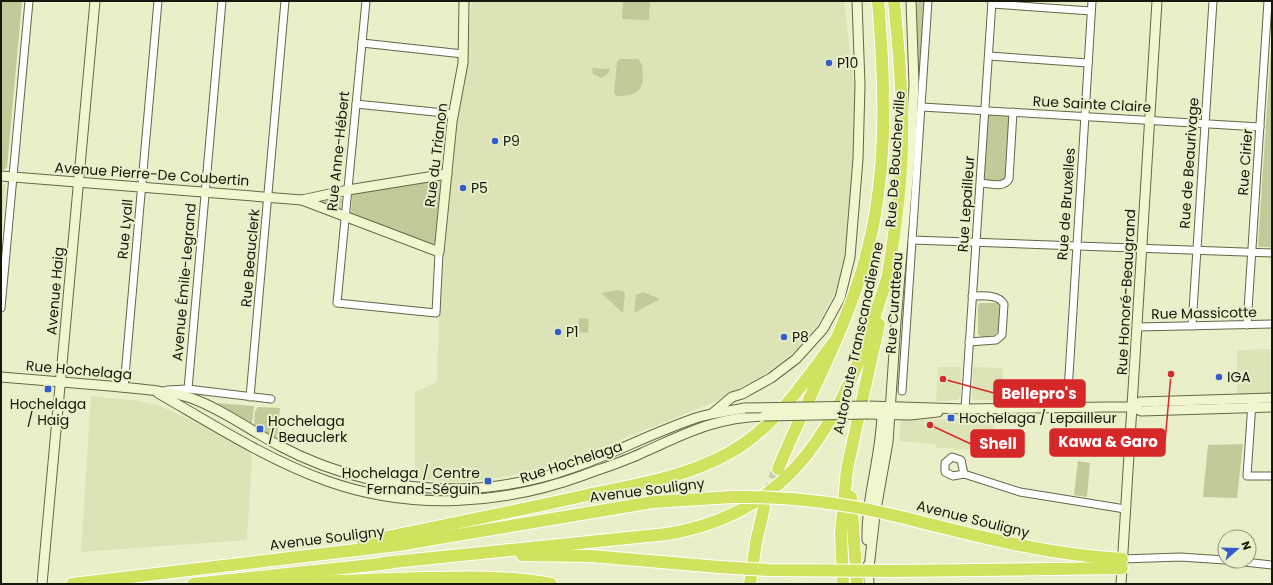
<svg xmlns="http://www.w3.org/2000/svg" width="1273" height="585" viewBox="0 0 1273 585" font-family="Poppins,sans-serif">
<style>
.built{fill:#dce4b7}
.green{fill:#c1ca98}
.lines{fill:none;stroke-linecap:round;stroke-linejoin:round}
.highway-tunnel{stroke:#c8cfac;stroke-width:12;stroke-dasharray:12 6;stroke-linecap:butt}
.street-casing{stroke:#626847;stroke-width:9}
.secondary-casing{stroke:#626847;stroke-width:11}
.highway-casing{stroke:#fff;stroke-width:14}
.street{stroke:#fff;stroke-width:7}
.secondary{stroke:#f1f6cf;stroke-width:9}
.highway{stroke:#d1e25f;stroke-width:12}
.secondary-bridge-casing{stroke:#626847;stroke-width:11;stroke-linecap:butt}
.highway-bridge-casing{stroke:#fff;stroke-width:14;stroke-linecap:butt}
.secondary-bridge{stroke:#f1f6cf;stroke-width:9}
.highway-bridge{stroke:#d1e25f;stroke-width:12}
.poi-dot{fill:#355ccc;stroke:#e8efc9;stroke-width:1.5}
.labels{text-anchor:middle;stroke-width:4;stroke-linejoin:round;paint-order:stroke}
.poi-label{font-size:14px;fill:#16180b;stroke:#e8efc9;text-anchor:start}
.street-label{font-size:14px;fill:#16180b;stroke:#e8efc9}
.leader{fill:none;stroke:#d62828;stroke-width:1.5}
.callout-dot{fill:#d62828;stroke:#e8efc9;stroke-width:1.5}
.callout{fill:#d62828;stroke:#d62828;stroke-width:1.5}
.callout-label{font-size:15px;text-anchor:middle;font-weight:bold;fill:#fff}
</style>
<rect width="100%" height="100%" fill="#e8efc9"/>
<g class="built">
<path d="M472 1H844L855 92 856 143 850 229 844 266 835 293 819 322 800 347 767 373 714 402 566 462 526 473 485 480 454 482 415 479V392L437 382 441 250Z"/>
<path d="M1 183 4 184 6 187 1 237Z"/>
<path d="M1272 349V396H1237V350Z"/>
<path d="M938 367H961L960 397 958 400 936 401Z"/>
<path d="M973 367 1003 368 1002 400H975L972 399Z"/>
<path d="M91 396 139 401 160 406 191 420 252 454 247 540 81 552Z"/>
<path d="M994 418 995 449 954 450 953 448H936L935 444 899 441 901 420Z"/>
</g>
<g class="green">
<path d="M1 1H22L7 167 4 170H1Z"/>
<path d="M623 1H650L649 20 622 19Z"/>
<path d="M914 1H925L921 67 917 68Z"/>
<path d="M1272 34V247H1259L1258 244Z"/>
<path d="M620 59H638L642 64C645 88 641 96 616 96L614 93 617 62Z"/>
<path d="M592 68 610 69 607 75 601 78 593 74Z"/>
<path d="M986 111 1013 112 1007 183H981Z"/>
<path d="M438 179 440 183 435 242 433 244 351 214 352 196 355 193Z"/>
<path d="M338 196 342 199 341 208 338 209 310 199Z"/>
<path d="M617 290 623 291 625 294 623 313 601 293Z"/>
<path d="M643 292 660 299 634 313 636 295Z"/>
<path d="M980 303H997L999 305V330L994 335 981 337 978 334V306Z"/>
<path d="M579 318 589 319 588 333 578 332Z"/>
<path d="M215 403 254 406 252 424 215 404Z"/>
<path d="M258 407 280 408 277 438 254 425 255 411Z"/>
<path d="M1243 444 1237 498 1203 497 1208 445Z"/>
<path d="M1078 461 1090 463 1087 497 1074 495Z"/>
</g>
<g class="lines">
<path class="highway-tunnel" d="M768 496 778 469"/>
<defs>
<g id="street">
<path d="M366 1 337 303 436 313 439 252"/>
<path d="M992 4 1091 11"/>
<path d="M362 43 463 54"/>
<path d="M989 56 1088 63"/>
<path d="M356 104 454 114"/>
<path d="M922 107 1260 127"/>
<path d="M981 183C990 184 1004 188 1009 179L1013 112"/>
<path d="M912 240 1272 253"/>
<path d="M1 308 29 1"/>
<path d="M1247 325 1268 1"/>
<path d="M1192 326 1213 1"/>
<path d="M1138 327 1272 324"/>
<path d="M969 342 996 340 1002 335 1004 304C998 294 983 296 972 296"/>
<path d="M124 387 158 1"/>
<path d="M188 389 222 1"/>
<path d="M167 390 188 389 271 399"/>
<path d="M902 391 928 1"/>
<path d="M250 397 285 1"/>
<path d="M1252 402 1247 476H1272"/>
<path d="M1067 408 1092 1"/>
<path d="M965 409 992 1"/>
<path d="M952 457 961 460 964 474 953 476 945 472V463Z"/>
<path d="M964 474 1020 492 1125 509"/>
<path d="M1122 559 1180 557 1225 560"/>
<path d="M1235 561 1272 565"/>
</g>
<g id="secondary">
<path d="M1 176 302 200 348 190 447 174"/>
<path d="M302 200 439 252 452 122 463 63 464 1"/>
<path d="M1 377C37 380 74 383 110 386 137 389 165 390 191 398 222 409 251 431 280 446 334 475 396 489 457 489 496 488 536 481 572 468 615 453 656 431 699 417 714 413 730 411 745 408"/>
<path d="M158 393C212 424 268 460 327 481 411 511 502 505 584 475 603 468 623 462 642 453 687 433 713 418 764 416"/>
<path d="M868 406 965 409 1109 407H1132L1140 402 1272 398"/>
<path d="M1132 407 1141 411 1272 407"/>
<path d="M713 413 732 397 742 394 771 378 796 359 823 329 840 298 850 257 858 159 860 85 857 1"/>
<path d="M868 414 910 415 938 412"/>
<path d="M867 540C866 497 881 457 882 414L891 406"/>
<path d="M868 565 869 584"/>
<path d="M869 568 875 515 888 442 896 322 911 145 914 84 911 1"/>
<path d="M42 584 95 1"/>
<path d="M1121 584 1157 1"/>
</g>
<g id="highway">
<path d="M886 286C892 251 897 216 900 181 905 121 900 61 894 1"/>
<path d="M778 469C804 406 837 346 858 283 889 191 886 96 878 1"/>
<path d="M851 497 857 584"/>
<path d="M901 517C976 536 1045 554 1122 559"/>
<path d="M363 542C437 527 510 512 583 496 638 484 698 476 745 443 783 416 807 377 835 341"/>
<path d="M522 555 591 556 719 567"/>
<path d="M383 563 667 534C770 517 820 455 858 363 870 336 877 307 887 279"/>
<path d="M896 571 1122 568"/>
<path d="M266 582C320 583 374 579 427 578 469 577 510 576 551 584"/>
<path d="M72 584 398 545 653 502 732 497"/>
<path d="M193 584 390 563"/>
<path d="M750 584 756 542 764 508"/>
<path d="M843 584 841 534 847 469 879 324"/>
</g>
</defs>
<use href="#street" class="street-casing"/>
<use href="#secondary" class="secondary-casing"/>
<use href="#highway" class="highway-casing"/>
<use href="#street" class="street"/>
<use href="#secondary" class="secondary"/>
<use href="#highway" class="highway"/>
<defs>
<g id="secondary-bridge">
<path d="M745 408 868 406"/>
<path d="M764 416 868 414"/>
</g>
<g id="highway-bridge">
<path d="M732 497C789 496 845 503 901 517"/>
<path d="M719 567 769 570 896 571"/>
</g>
</defs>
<use href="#secondary-bridge" class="secondary-bridge-casing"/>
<use href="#highway-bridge" class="highway-bridge-casing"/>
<use href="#secondary-bridge" class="secondary-bridge"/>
<use href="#highway-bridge" class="highway-bridge"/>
</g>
<g class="poi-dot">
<circle cx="829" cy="63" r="4"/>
<circle cx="495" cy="141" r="4"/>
<circle cx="463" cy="188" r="4"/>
<circle cx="558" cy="332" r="4"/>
<circle cx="784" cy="337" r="4"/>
<circle cx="1219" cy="377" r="4"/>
<rect x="44" y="385" width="8" height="8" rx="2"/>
<rect x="947" y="414" width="8" height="8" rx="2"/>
<rect x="256" y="425" width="8" height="8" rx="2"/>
<rect x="484" y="477" width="8" height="8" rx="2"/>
</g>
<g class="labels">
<g class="poi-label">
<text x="837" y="68">P10</text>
<text x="503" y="146">P9</text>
<text x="471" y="193">P5</text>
<text x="566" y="337">P1</text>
<text x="792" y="342">P8</text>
<text x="1227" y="382">IGA</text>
<text x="48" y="409" text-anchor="middle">Hochelaga<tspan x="48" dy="16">/ Haig</tspan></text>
<text x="959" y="423">Hochelaga / Lepailleur</text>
<text x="268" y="426">Hochelaga<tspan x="268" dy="16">/ Beauclerk</tspan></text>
<text x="480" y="478" text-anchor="end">Hochelaga / Centre<tspan x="480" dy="16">Fernand-Séguin</tspan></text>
</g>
<g class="street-label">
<text transform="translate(1092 104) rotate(3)" y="5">Rue Sainte Claire</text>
<text transform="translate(338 151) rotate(-84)" y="5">Rue Anne-Hébert</text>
<text transform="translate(436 155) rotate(-83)" y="5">Rue du Trianon</text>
<text transform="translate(895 159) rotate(-86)" y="5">Rue De Boucherville</text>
<text transform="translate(1245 162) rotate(-86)" y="5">Rue Cirier</text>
<text transform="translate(1189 163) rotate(-86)" y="5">Rue de Beaurivage</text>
<text transform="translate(152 174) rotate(4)" y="5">Avenue Pierre-De Coubertin</text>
<text transform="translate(966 204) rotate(-86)" y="5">Rue Lepailleur</text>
<text transform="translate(1066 204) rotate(-86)" y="5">Rue de Bruxelles</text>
<text transform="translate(125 229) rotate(-85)" y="5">Rue Lyall</text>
<text transform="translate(250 258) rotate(-85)" y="5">Rue Beauclerk</text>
<text transform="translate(184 282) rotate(-85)" y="5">Avenue Émile-Legrand</text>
<text transform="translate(55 291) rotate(-85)" y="5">Avenue Haig</text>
<text transform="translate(1126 292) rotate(-87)" y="5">Rue Honoré-Beaugrand</text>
<text transform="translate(894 303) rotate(-86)" y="5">Rue Curatteau</text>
<text transform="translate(1204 313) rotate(-1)" y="5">Rue Massicotte</text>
<text transform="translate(858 338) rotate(-78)" y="5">Autoroute Transcanadienne</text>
<text transform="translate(79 370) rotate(5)" y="5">Rue Hochelaga</text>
<text transform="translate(571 462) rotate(-18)" y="5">Rue Hochelaga</text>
<text transform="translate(647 490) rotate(-7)" y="5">Avenue Souligny</text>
<text transform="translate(973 519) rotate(14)" y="5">Avenue Souligny</text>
<text transform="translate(327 538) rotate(-7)" y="5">Avenue Souligny</text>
</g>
</g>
<path class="leader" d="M943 379L994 393M1171 374L1165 442M930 425L971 444"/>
<g class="callout-dot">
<circle cx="943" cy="379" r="4"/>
<circle cx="1171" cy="374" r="4"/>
<circle cx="930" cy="425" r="4"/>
</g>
<g class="callout">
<rect x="994" y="380" width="91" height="27" rx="4"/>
<rect x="1050" y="429" width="115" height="27" rx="4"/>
<rect x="971" y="430" width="53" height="27" rx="4"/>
</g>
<g class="callout-label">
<text x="1039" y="399">Bellepro's</text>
<text x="1108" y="447">Kawa &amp; Garo</text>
<text x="998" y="449">Shell</text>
</g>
<rect width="1273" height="585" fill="none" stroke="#16180b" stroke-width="4"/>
<g transform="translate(1237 549) rotate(70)"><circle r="19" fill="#e8efc9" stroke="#94997d"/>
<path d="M0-3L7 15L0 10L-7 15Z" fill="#355ccc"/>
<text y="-6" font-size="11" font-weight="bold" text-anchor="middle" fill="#16180b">N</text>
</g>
</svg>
